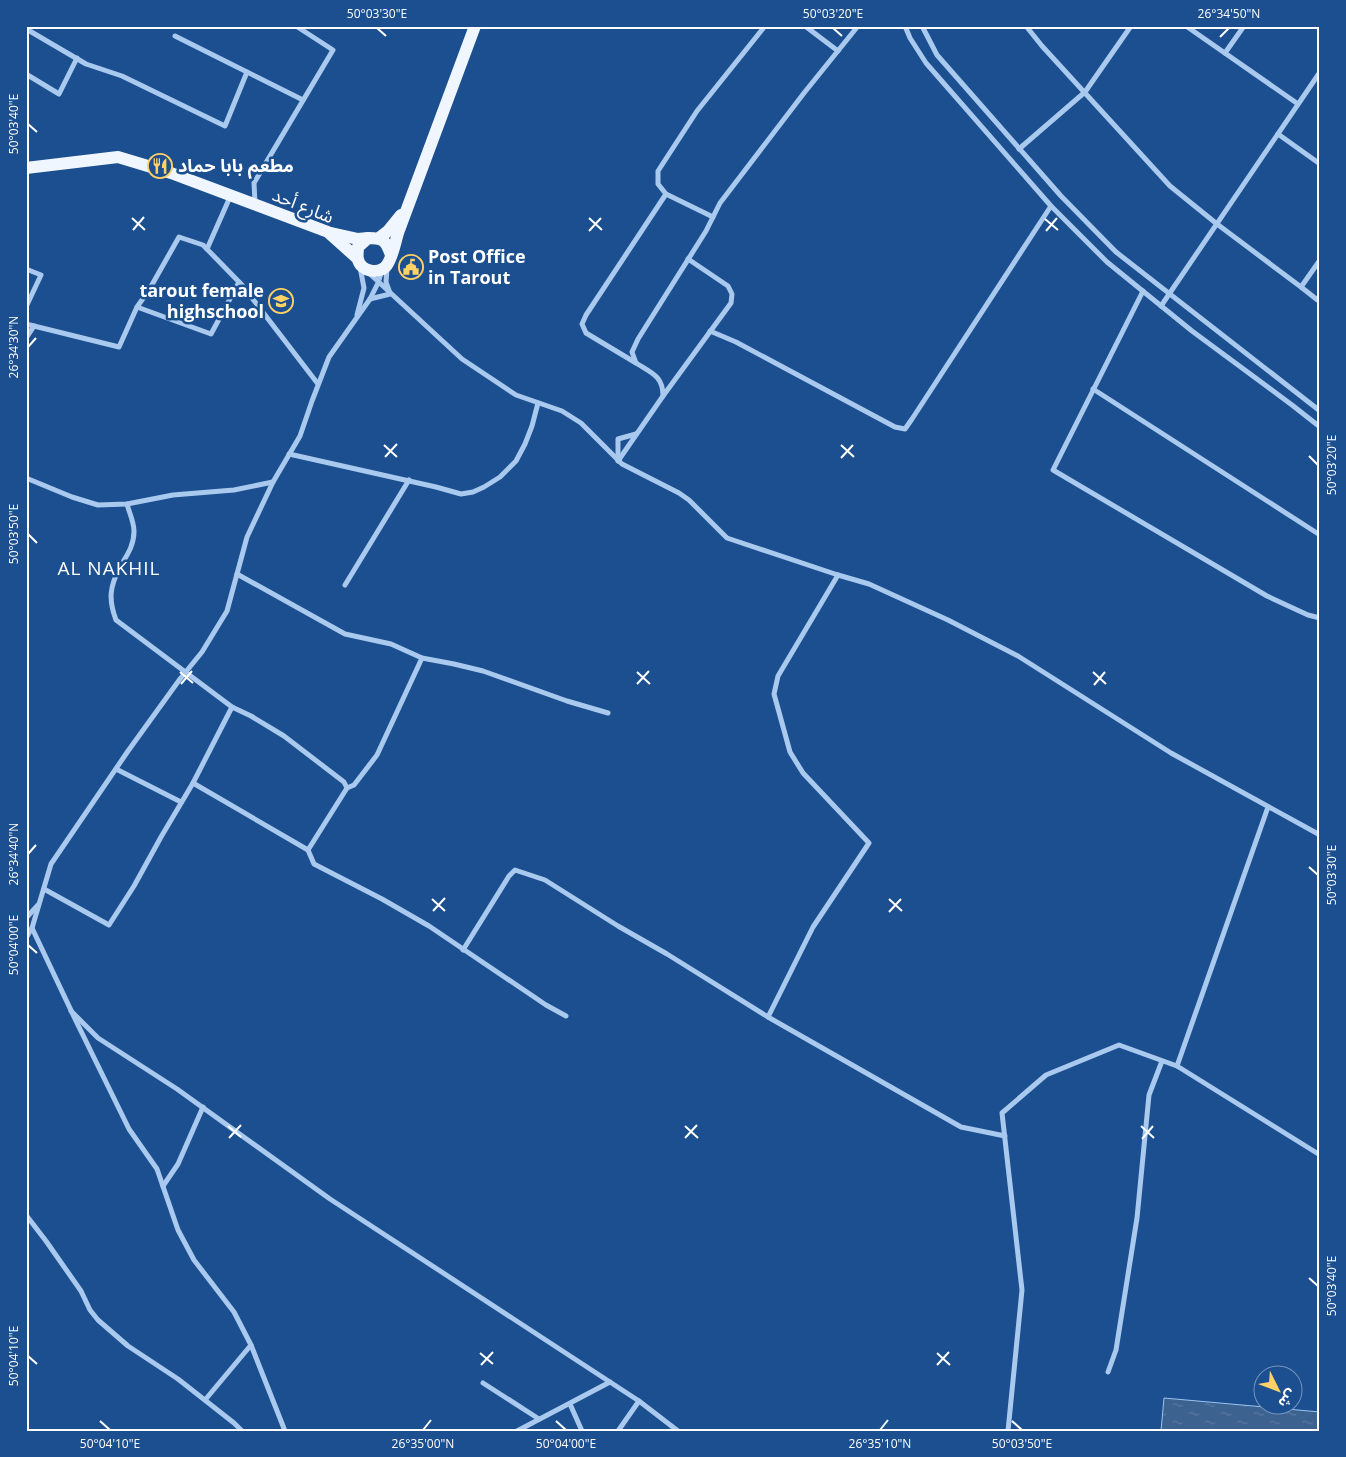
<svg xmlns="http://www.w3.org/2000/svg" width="1346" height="1457" viewBox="0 0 1346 1457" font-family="'Open Sans','Noto Sans Arabic',sans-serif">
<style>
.water{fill:url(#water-ripples);stroke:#9cc4f0}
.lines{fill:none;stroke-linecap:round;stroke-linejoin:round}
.street{stroke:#a9c9ee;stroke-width:5}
.primary{stroke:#f0f6ff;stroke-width:12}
.ticks{fill:none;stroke:#fff;stroke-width:2}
.labels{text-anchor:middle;stroke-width:5;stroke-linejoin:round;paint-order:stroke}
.poi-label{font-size:18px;font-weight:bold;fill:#fff;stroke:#1b4f8f;text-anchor:start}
.street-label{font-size:18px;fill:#fff;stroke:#1b4f8f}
.neighbourhood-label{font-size:19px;letter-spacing:1px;fill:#fff;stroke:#1b4f8f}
.neatline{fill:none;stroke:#fff;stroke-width:2}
.ticks-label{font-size:12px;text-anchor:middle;fill:#fff}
</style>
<defs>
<pattern id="water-ripples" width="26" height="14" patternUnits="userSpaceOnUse" patternTransform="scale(1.25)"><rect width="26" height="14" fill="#3c6290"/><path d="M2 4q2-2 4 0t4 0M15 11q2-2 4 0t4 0" fill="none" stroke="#597aa1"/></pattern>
</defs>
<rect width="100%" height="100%" fill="#1b4f8f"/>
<path class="water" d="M1164 1398 1320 1412V1431H1161Z"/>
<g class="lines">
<g class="street">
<path d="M30 26 28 30 86 64 122 76 225 126 247 72"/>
<path d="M805 26 838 51"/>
<path d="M905 26 910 38 926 63 1051 206 1107 262 1192 331 1292 405 1320 427"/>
<path d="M922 26 937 55 1061 196 1116 252 1320 411"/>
<path d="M1026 26 1042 46 1170 186 1217 224 1301 287 1320 260"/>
<path d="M1186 26 1298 104"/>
<path d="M175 36 303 100"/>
<path d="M1225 53 1244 26"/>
<path d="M26 74 59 94 77 58"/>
<path d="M1278 134 1320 164"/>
<path d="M1019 149 1085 92 1131 26"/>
<path d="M255 203 254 183 333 50 296 26"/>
<path d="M713 217 666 194 658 184V171L697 111 765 26"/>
<path d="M207 249 230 197"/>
<path d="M387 268 386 282 390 293"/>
<path d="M26 269 41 275 26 307"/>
<path d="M370 274 462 359 516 395 562 411 581 423 622 464 679 493 689 500 727 538 838 575 869 584 948 620 1018 656 1171 753 1320 835"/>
<path d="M1301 287 1320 302"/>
<path d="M1143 291 1053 470 1267 596 1308 615 1320 618"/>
<path d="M370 299 390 294"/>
<path d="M1161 306 1320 72"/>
<path d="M137 307 211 334 239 282"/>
<path d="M357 315 364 288 360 267"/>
<path d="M26 324 34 326"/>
<path d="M710 331 736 342 895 427 905 429 912 419 1051 206"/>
<path d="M26 338 34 326 119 347 137 307 149 290 179 237 203 245 242 285 318 384"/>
<path d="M636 363 586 333 582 324 586 315 666 194"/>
<path d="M1093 389 1320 535"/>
<path d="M663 396 731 303 732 294 728 286 688 259"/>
<path d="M289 454 436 487 461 494 473 492 484 487 500 477 516 461 525 444 532 426 538 403"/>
<path d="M618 460V439L636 434"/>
<path d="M618 461 663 396C663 376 652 373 636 363L632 352 638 339 706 231 720 203 804 93 858 26"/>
<path d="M26 478 72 497 98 505 127 504 173 495 234 490 273 482"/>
<path d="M237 574 345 634 391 644 422 658 454 664 483 671 567 701 608 713"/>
<path d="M838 575 778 676 774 694 790 752 803 773 869 843 813 927 768 1017 961 1127 1005 1136"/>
<path d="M345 585 409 480"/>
<path d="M116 769 181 802"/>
<path d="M193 783 232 707"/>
<path d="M347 788 354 785 377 755 422 658"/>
<path d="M308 850 314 864 382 899 429 926 546 1005 566 1016"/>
<path d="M44 889 109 925 134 886 161 837 193 783 308 850 347 788 344 782 284 736 251 716 232 707 116 620C108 599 110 586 120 567 127 555 134 546 134 531 134 522 129 512 127 504"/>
<path d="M26 918 38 905"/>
<path d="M32 928 77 1023 129 1129 157 1169 178 1230 194 1260 234 1312 251 1345 285 1431"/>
<path d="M26 938 32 928 51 864 128 751 180 679 202 652 227 611 247 537 273 482 300 436 312 401 329 357 370 299 378 283 382 270"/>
<path d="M463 950 509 876 515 870 545 880 618 926 667 954 768 1017"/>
<path d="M71 1011 98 1038 177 1089 330 1199 639 1401"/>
<path d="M1177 1066 1320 1155"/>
<path d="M163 1186 178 1164 203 1107"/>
<path d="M26 1215 46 1241 81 1291 90 1310 98 1320 128 1346 178 1379 234 1423 242 1431"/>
<path d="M1108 1372 1116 1350 1137 1218 1149 1095 1162 1061"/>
<path d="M483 1383 539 1419"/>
<path d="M205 1400 251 1345"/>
<path d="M570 1404 582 1431"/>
<path d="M517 1431 610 1382"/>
<path d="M618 1431 639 1401 678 1431"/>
<path d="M1008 1431 1022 1290 1002 1113 1046 1075 1119 1045 1177 1066 1268 807"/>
</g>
<g class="primary">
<path d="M26 168 118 157 171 173 328 232 357 258"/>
<path d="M331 233 358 239 368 238"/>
<path d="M379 238 388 231 401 215"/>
<path d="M391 255C386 241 384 238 368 238L358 247C358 251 357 256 358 259 360 272 380 275 387 265 393 256 395 243 398 233L475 26"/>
</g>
</g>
<path class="ticks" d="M377 28 386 36M833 28 842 36M1220 37 1229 28M28 124 37 132M132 218 145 230M589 218 602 230M1045 219 1058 230M133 230 144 217M589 231 601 218M1046 231 1057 218M28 347 36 338M384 445 397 457M841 445 854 457M1309 456 1318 465M385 457 397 444M841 458 853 445M28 534 37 543M180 672 193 683M637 672 650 684M1093 672 1106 684M181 684 192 671M637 684 649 671M1094 685 1105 672M28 854 36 845M1309 867 1318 875M432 899 445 911M889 899 902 911M433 911 445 898M889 912 901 899M28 945 37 953M228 1126 241 1137M685 1126 698 1138M1141 1126 1154 1138M229 1138 241 1125M685 1138 697 1125M1142 1139 1153 1126M1309 1278 1318 1286M480 1353 493 1364M937 1353 950 1365M28 1356 37 1364M481 1365 493 1352M937 1365 949 1352M100 1421 110 1430M556 1421 566 1430M1012 1421 1022 1430M423 1430 431 1420M880 1430 888 1420"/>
<defs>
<symbol id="restaurant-ring" viewBox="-11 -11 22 22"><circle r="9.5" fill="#1b4f8f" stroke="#ffd166" stroke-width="1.5"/><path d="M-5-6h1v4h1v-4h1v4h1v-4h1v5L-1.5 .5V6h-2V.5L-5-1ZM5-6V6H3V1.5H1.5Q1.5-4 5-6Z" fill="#ffd166"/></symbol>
<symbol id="civic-ring" viewBox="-11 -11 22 22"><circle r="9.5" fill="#1b4f8f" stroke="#ffd166" stroke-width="1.5"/><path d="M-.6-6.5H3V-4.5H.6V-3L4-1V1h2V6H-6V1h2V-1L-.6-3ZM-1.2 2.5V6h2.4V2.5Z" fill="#ffd166"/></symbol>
<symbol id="school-ring" viewBox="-11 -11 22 22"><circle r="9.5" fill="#1b4f8f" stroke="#ffd166" stroke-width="1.5"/><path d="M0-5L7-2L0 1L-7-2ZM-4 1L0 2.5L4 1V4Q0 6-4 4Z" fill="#ffd166"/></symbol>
</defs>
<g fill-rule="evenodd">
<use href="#restaurant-ring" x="146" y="152" width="28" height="28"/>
<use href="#civic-ring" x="397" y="253" width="28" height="28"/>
<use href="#school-ring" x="267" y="287" width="28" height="28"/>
</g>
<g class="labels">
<g class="poi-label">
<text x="178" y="172">مطعم بابا حماد</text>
<text x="428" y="263">Post Office<tspan x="428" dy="21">in Tarout</tspan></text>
<text x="264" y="297" text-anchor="end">tarout female<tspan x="264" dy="21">highschool</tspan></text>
</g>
<g class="street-label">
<text transform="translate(303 206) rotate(22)" y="6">شارع أحد</text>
</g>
<g class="neighbourhood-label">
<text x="109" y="575">AL NAKHIL</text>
</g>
</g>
<rect width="1346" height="1457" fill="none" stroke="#1b4f8f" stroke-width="55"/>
<g transform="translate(1278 1390) rotate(132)"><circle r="24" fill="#1b4f8f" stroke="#7695bc"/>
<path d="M0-4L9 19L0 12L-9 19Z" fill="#ffd166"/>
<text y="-8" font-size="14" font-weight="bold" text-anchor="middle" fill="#ffffff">ش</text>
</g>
<rect x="28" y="28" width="1290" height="1402" class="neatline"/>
<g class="ticks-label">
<text x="377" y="18">50°03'30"E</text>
<text x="833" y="18">50°03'20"E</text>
<text x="1229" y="18">26°34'50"N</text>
<text transform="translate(14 124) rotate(-90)" y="4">50°03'40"E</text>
<text transform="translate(14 347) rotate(-90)" y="4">26°34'30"N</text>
<text transform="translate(1332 465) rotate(-90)" y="4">50°03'20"E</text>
<text transform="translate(14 534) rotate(-90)" y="4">50°03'50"E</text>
<text transform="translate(14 854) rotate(-90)" y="4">26°34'40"N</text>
<text transform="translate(1332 875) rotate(-90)" y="4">50°03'30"E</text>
<text transform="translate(14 945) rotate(-90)" y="4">50°04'00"E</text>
<text transform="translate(1332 1286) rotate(-90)" y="4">50°03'40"E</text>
<text transform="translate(14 1356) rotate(-90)" y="4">50°04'10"E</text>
<text x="110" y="1448">50°04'10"E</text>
<text x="423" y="1448">26°35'00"N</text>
<text x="566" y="1448">50°04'00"E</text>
<text x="880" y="1448">26°35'10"N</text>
<text x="1022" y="1448">50°03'50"E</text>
</g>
</svg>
